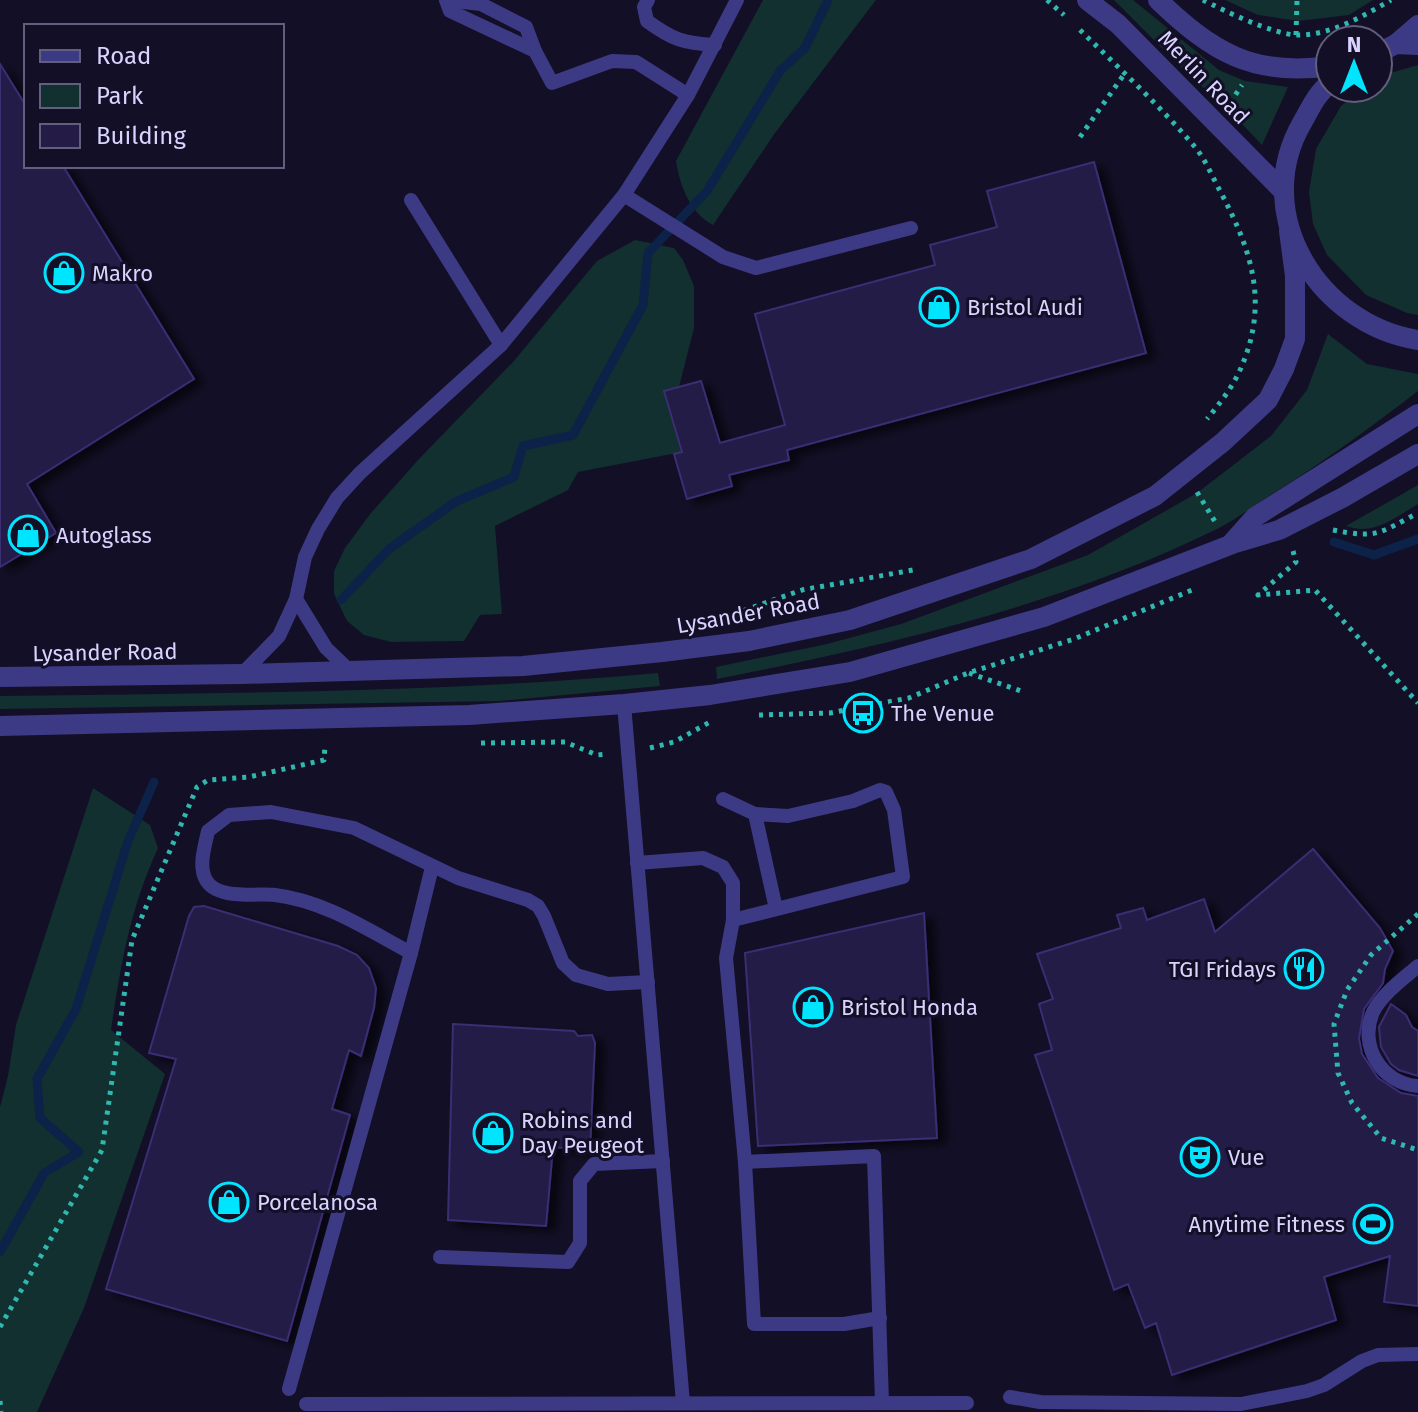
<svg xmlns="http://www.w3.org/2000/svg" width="1418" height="1412" viewBox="0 0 1418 1412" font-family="'Fira Sans',sans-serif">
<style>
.green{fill:#12302f}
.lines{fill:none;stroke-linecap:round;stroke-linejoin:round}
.stream{stroke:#0c2248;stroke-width:9}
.building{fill:#241b47;stroke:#3b2d73;stroke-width:2;filter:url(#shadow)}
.path{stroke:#2fb8b0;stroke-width:5;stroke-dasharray:4 6;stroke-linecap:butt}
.service{stroke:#3d3a85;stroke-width:14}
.minor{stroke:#3d3a85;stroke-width:20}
.tertiary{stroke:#3d3a85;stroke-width:20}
.labels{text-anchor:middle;stroke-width:6;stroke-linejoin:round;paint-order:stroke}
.street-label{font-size:22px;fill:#d9d4ff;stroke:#130f26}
.poi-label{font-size:22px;fill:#d9d4ff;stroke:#130f26;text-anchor:start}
</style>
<defs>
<filter id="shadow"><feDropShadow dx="9" dy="5" stdDeviation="4" flood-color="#0009"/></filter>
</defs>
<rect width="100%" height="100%" fill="#130f26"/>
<g class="green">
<path d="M763 0H876L775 133 713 225C690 213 680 186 676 161Z"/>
<path d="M1114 0H1133L1219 70 1245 81 1288 87 1262 145 1227 108 1192 78Z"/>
<path d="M1225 0H1373L1349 15 1298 21 1258 15Z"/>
<path d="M1418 65V315L1407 313 1366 295 1327 255 1313 224 1309 192 1316 149 1341 106 1364 88H1378L1380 76Z"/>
<path d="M635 240 674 248 683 260 694 286V328L679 387 664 392 682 452 578 472 568 490 495 526 502 614 480 615 464 641 391 642 364 635 347 621 334 594V571L345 548 371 513 418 460 513 362 597 261Z"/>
<path d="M1328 334 1367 364 1418 374V391C1370 428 1321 464 1269 496 1252 507 1235 520 1217 529 1060 606 888 645 717 679L716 667 827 644 901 624 1088 555 1197 493 1271 436 1307 390Z"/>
<path d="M1418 485V504C1394 518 1374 536 1346 526Z"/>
<path d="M658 673 660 686 499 701 0 709V696C219 693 440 693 658 673Z"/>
<path d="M93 788 150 825 158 848C130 909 121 964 111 1030L165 1074 84 1308 37 1412H0V1107L8 1076 16 1025Z"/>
</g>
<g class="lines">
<g class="stream">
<path d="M1334 542 1374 555 1418 539"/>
<path d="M341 600 389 549 455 502 514 477 523 446 573 435 643 305 648 253 707 191 780 71 805 48 828 0"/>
<path d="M0 1252 44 1173 79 1152 40 1118 37 1079 76 1009 128 841 154 782"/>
</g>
</g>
<g class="building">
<path d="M0 64 26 106V166H63L194 379 27 484 56 533 0 567Z"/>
<path d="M1094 162 1146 353 787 450 789 460 729 475 732 486 687 499 674 454 682 452 664 391 701 381 720 443 785 425 755 314 935 265 930 245 997 227 987 191Z"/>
<path d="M1313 849 1380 928 1393 951 1385 969 1383 983 1364 1009 1359 1038 1362 1054 1378 1078 1401 1093 1418 1096V1306L1384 1302 1390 1256 1324 1277 1336 1320 1172 1375 1156 1323 1145 1328 1128 1284 1114 1290 1035 1055 1052 1050 1039 1004 1053 999 1037 954 1121 928 1117 915 1143 908 1147 920 1204 899 1215 932Z"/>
<path d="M204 906 338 946 357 955 369 968 376 988 374 1008 361 1056 349 1050 332 1109 350 1115 287 1341 106 1289 176 1059 149 1053 189 916 194 907Z"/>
<path d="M924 913 937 1138 758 1146 745 953Z"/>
<path d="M1391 1004 1406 1015 1412 1027 1418 1031V1076L1399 1070 1391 1064 1381 1047 1379 1027Z"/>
<path d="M453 1024 574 1031 578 1036 592 1035 595 1043 590 1150 553 1147 546 1226 448 1220Z"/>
</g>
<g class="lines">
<g class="path">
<path d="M1047 0 1064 15"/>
<path d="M1203 0C1225 11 1274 35 1298 35 1332 35 1363 16 1391 0"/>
<path d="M1080 30C1119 68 1160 106 1195 147 1205 159 1212 176 1219 189 1250 247 1269 299 1243 363 1235 384 1221 402 1207 419"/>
<path d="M1296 35 1297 0"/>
<path d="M1230 103 1242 85"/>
<path d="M1080 137 1125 73"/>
<path d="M1197 492 1217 525"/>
<path d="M1333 530C1378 539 1379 533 1418 513"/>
<path d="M1293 551 1296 562 1258 595 1315 590 1418 703"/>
<path d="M725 617 802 590 913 570"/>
<path d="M969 673 1024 692"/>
<path d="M759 715 830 713 909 698 968 673 1074 639 1192 590"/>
<path d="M481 743 565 742 597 755 608 754"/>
<path d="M650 748 674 742 710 722"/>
<path d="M1418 914 1371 955 1347 990 1334 1024 1338 1073 1352 1103 1381 1138 1418 1150"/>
<path d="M0 1327 102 1150 132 940 197 787 208 780 249 777 324 760 325 745"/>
<path d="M0 1401 1 1412"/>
</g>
<g class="service">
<path d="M446 0 450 11 535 51 552 83 612 61 636 62 688 95"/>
<path d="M446 0 481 4 526 27 535 51"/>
<path d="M648 0 644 7 647 21C673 40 683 43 715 45"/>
<path d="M624 195 723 257 756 268 911 228"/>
<path d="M411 200 501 345"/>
<path d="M296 599 326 648 350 671"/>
<path d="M242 674 279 636 296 599 305 557 318 529 337 498 360 473 501 345 624 195 688 95 737 0"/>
<path d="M624 704 683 1403"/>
<path d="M723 799 755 814"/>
<path d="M637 863 703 858 723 867 733 883V920L726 958 745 1162 754 1324H844L880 1318"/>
<path d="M733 920 903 877 894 810 886 792 880 790 853 801 788 816 755 814 776 909"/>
<path d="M411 953C368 930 325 901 275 895 256 893 217 900 206 880 198 866 205 846 208 831L229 815 271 812 354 828 458 878 528 900 538 906 544 916 563 963 576 975 608 984 648 982"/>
<path d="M1418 966C1403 979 1382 994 1373 1012 1358 1046 1382 1084 1418 1086"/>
<path d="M745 1162 874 1156 882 1403"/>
<path d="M440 1257 568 1262 580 1243V1181L594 1164 663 1161"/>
<path d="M289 1389 411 953 432 867"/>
<path d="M1010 1397 1040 1402 1241 1404 1307 1391 1324 1385 1362 1361 1378 1355 1418 1354"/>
<path d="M306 1404 967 1403"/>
</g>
<path class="minor" d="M1396 44 1418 25"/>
<g class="tertiary">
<path d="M1087 0 1118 24 1284 192"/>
<path d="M1158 0C1212 52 1253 77 1330 66"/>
<path d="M1378 53 1396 44 1418 45"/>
<path d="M1330 83C1317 93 1310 109 1302 123 1249 215 1320 325 1418 340"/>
<path d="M1232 544 1279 530 1342 498 1418 454"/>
<path d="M0 677 242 674 523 666 662 652 749 641 850 620 1031 559 1155 496 1223 442 1268 400 1284 369 1295 339V276L1289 231"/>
<path d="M0 726 469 715 624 704 710 695 850 672 1044 617 1230 545 1255 517 1418 414"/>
</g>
</g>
<defs>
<symbol id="shop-ring" viewBox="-11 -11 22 22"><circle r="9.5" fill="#130f26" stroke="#00e5ff" stroke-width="1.5"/><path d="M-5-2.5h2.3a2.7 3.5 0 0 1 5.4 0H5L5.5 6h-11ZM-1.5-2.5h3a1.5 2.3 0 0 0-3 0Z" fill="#00e5ff"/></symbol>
<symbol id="bus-ring" viewBox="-11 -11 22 22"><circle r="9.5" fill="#130f26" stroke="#00e5ff" stroke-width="1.5"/><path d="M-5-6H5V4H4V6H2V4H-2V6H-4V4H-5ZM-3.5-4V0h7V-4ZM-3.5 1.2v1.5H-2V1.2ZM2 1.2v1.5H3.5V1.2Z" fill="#00e5ff"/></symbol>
<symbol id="restaurant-ring" viewBox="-11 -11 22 22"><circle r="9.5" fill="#130f26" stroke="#00e5ff" stroke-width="1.5"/><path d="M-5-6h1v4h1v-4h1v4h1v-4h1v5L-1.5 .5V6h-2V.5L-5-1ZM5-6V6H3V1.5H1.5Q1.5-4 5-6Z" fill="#00e5ff"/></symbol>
<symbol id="theatre-ring" viewBox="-11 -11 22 22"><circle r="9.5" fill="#130f26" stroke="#00e5ff" stroke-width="1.5"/><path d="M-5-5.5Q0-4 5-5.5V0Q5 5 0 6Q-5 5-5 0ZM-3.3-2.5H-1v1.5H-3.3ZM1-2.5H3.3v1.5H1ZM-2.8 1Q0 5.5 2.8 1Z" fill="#00e5ff"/></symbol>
<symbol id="stadium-ring" viewBox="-11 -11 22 22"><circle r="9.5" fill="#130f26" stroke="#00e5ff" stroke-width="1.5"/><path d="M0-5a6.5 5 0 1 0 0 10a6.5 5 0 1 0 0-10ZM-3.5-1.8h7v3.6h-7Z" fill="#00e5ff"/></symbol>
</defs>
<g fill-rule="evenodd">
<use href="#shop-ring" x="42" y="251" width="44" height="44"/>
<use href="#shop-ring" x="917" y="285" width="44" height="44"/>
<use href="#shop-ring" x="6" y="513" width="44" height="44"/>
<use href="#bus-ring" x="841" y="691" width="44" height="44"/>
<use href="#restaurant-ring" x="1282" y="947" width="44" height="44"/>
<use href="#shop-ring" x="791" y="985" width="44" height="44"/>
<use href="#shop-ring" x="471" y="1111" width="44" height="44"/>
<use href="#theatre-ring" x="1178" y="1135" width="44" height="44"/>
<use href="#shop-ring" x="207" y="1180" width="44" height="44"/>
<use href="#stadium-ring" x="1351" y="1202" width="44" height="44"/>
</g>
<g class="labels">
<g class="street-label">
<text transform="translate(1204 77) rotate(46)" y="8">Merlin Road</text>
<text transform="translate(748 613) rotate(-10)" y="8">Lysander Road</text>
<text transform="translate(105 652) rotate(-1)" y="8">Lysander Road</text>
</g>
<g class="poi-label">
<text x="92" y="281">Makro</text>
<text x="967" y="315">Bristol Audi</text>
<text x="56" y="543">Autoglass</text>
<text x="891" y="721">The Venue</text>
<text x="1276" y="977" text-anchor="end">TGI Fridays</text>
<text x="841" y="1015">Bristol Honda</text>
<text x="521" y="1128">Robins and<tspan x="521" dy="25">Day Peugeot</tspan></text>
<text x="1228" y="1165">Vue</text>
<text x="257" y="1210">Porcelanosa</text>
<text x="1345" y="1232" text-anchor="end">Anytime Fitness</text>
</g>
</g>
<rect x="24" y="24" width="260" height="144" fill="#130f26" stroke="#625e7d" stroke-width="2"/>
<rect x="40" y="50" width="40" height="12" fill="#3d3a85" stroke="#625e7d" stroke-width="2"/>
<text x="96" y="64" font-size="24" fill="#d9d4ff">Road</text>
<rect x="40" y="84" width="40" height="24" fill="#12302f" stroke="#625e7d" stroke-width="2"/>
<text x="96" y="104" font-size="24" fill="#d9d4ff">Park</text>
<rect x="40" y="124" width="40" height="24" fill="#241b47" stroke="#625e7d" stroke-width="2"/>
<text x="96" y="144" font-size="24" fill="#d9d4ff">Building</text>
<g transform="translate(1354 64)"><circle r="38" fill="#130f26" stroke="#625e7d" stroke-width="2"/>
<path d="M0-6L14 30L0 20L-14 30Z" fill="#00e5ff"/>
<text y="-12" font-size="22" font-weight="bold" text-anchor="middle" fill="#d9d4ff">N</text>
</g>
</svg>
